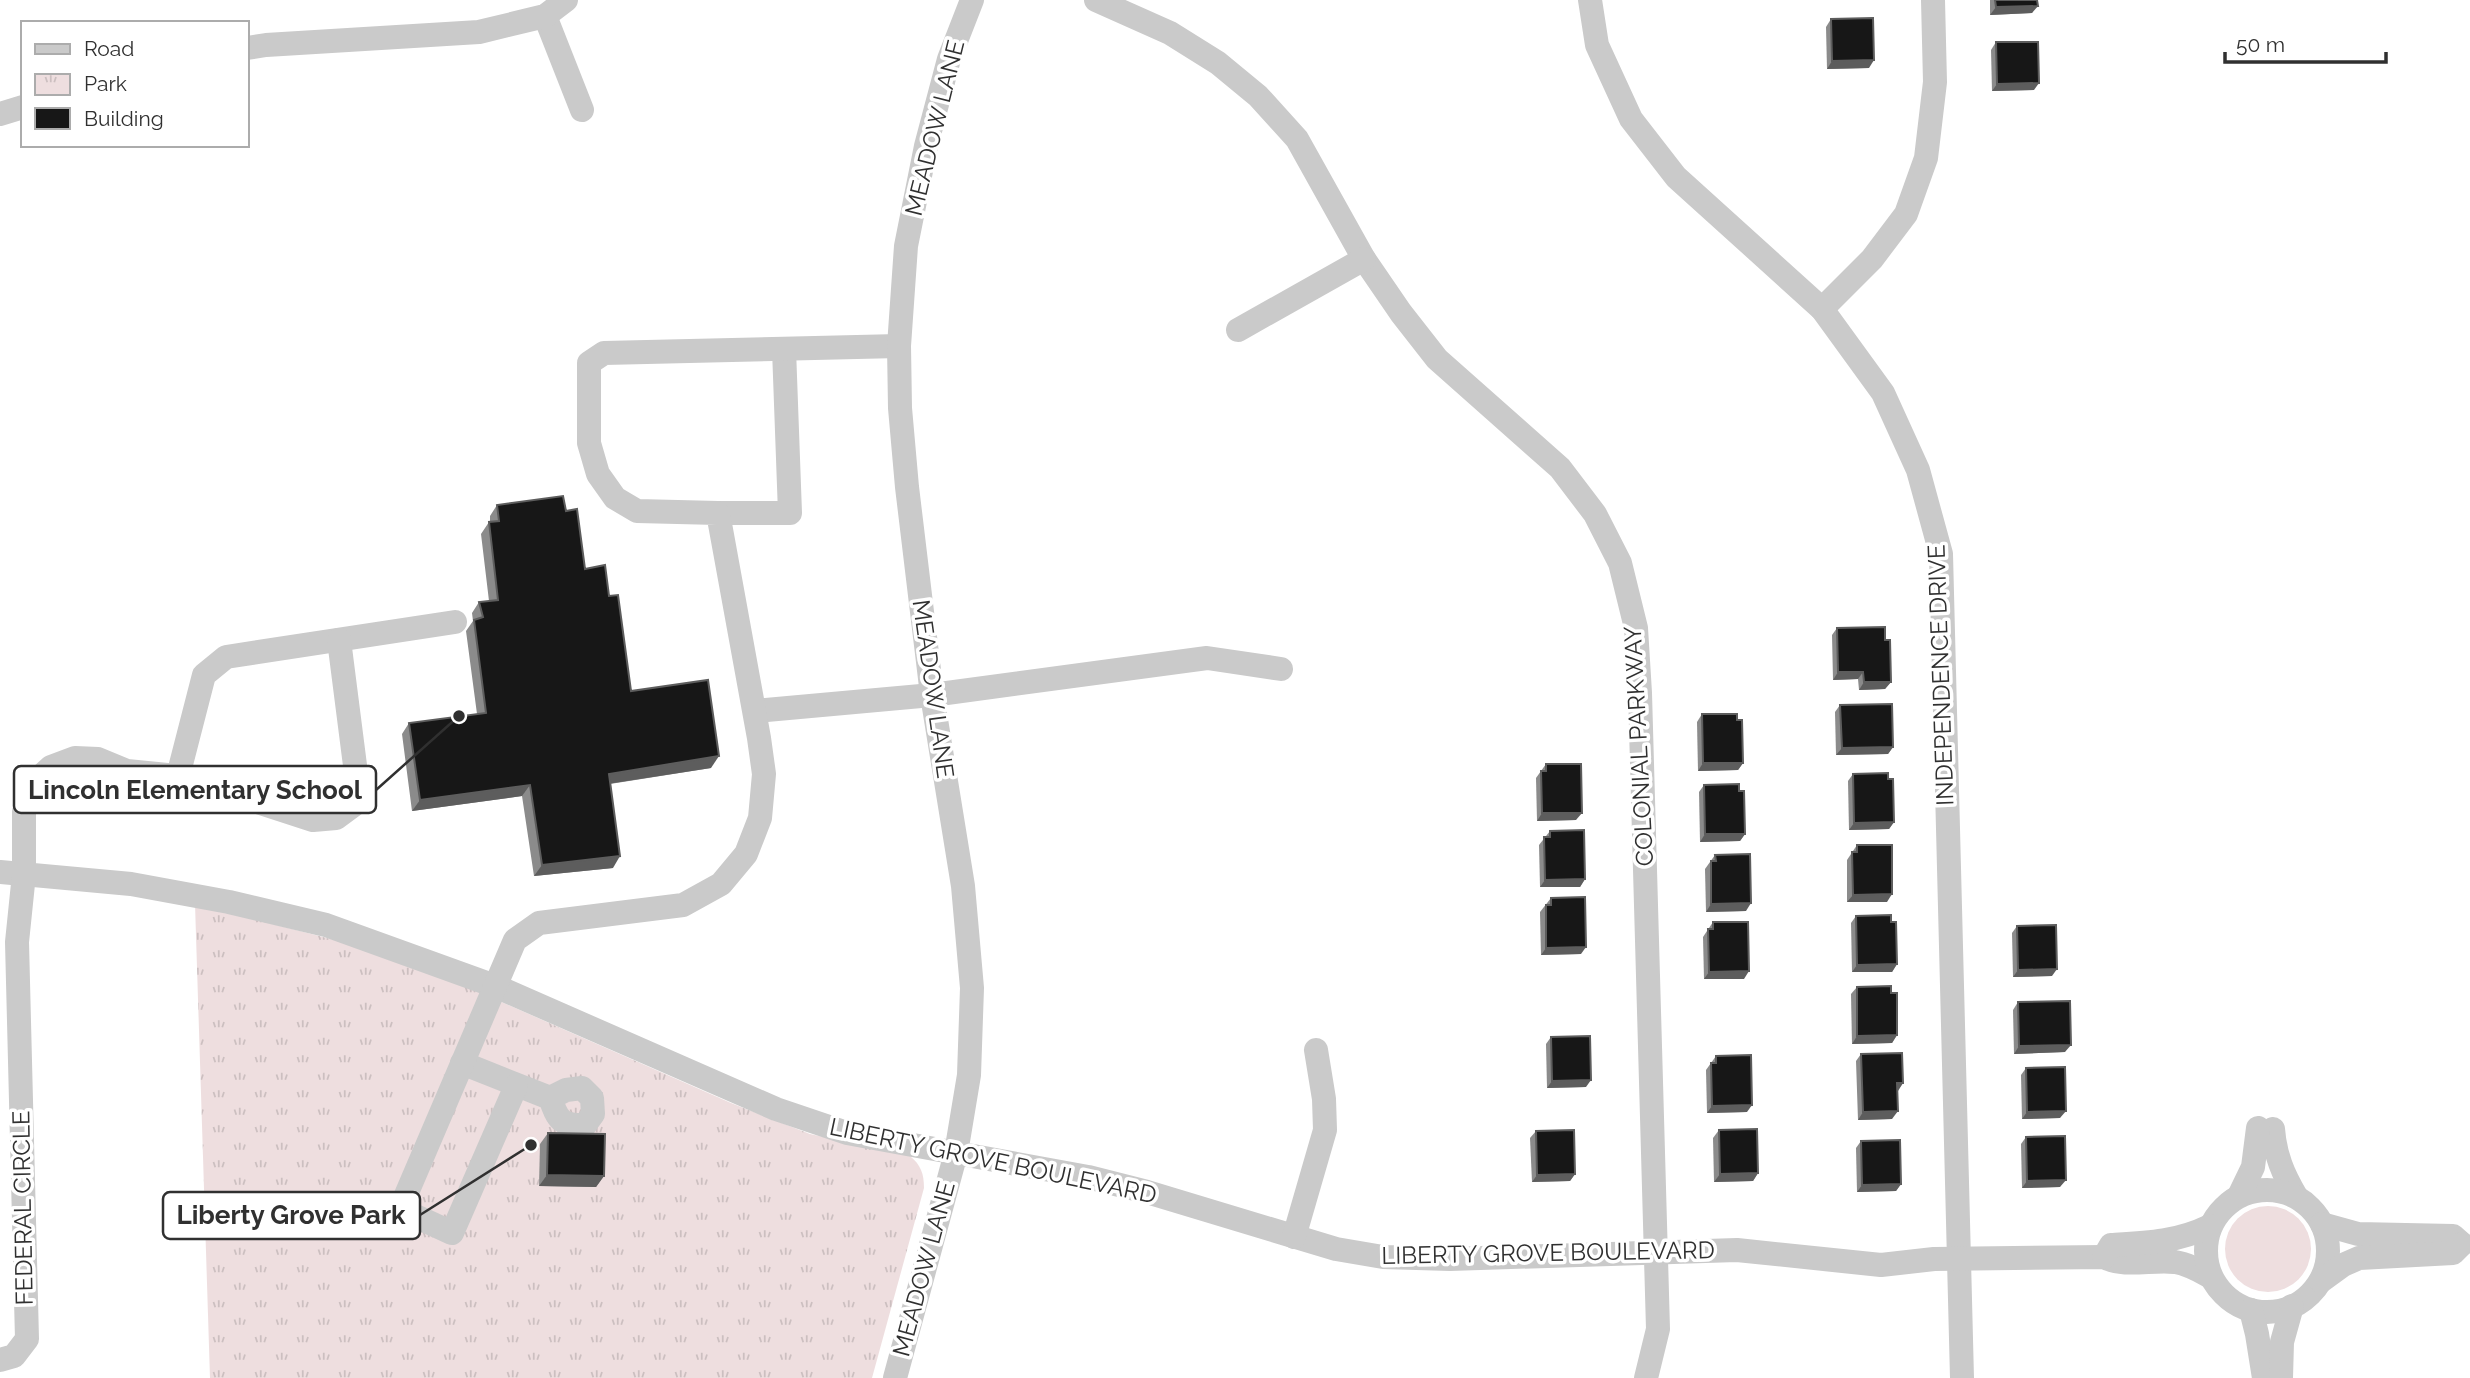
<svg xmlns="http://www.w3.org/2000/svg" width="2470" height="1378" viewBox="0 0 2470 1378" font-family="Raleway,sans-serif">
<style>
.grass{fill:#eededf}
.park{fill:url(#park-tufts)}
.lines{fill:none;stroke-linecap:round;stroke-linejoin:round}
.minor{stroke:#cacaca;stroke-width:24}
.wall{fill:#8b8b8b}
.shaded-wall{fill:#5d5d5d}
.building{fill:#171717;stroke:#5d5d5d;stroke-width:2}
.labels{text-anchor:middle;stroke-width:7;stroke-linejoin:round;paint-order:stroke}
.street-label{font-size:24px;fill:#303030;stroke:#fff}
.leader{fill:none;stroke:#303030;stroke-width:2.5}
.callout-dot{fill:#303030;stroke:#fff;stroke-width:2.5}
.callout{fill:#fff;stroke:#303030;stroke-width:2.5}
.callout-label{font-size:26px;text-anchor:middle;font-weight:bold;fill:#303030}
</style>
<defs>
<pattern id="park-tufts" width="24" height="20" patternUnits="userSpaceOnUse" patternTransform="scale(1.75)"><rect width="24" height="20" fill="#eededf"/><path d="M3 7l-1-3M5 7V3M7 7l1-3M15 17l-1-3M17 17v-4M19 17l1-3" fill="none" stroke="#ccbfc0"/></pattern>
</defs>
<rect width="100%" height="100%" fill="#fff"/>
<circle class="grass" cx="2268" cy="1249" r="43"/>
<path class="park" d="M195 904 362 947 454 981 731 1103 810 1134 910 1156C921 1165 924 1174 924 1188L872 1378H210Z"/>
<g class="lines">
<g class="minor">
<path d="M1096 0 1170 33 1218 63 1258 96 1297 139 1364 259 1401 313 1437 359 1560 468 1595 514 1620 563 1636 628 1640 693 1658 1329 1646 1378"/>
<path d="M1590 0 1597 45 1631 119 1676 177 1822 309 1883 393 1918 470 1941 554 1962 1378"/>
<path d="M545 16 582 110"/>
<path d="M247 48 266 45 479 32 545 16 566 0"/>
<path d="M0 114 23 107"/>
<path d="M1822 309 1872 259 1906 214 1926 158 1935 82 1933 0"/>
<path d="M1238 330 1364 259"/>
<path d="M718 513H790L784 349"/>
<path d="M755 711 932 695 1207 658 1281 669"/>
<path d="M178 776 204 675 226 657 455 622"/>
<path d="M0 872 131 884 229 902 326 925 495 986 776 1109 847 1133 1088 1177 1147 1192 1336 1249 1383 1257 1450 1259 1737 1250 1881 1265 1934 1259 2104 1257C2125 1268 2152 1259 2175 1262 2188 1264 2200 1271 2211 1277"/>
<path d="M462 1063 550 1098C558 1120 561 1126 585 1125L593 1114 592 1098 582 1088 566 1090 550 1098"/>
<path d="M516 1086 452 1233 400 1209 515 940 539 923 683 905 721 884 746 854 760 818 764 774 759 738 718 513 637 511 615 498 598 474 589 443V363L604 353 899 346"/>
<path d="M2273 1129C2275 1155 2283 1174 2296 1196"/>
<circle cx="2267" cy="1251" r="61"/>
<path d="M2239 1196 2253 1167 2258 1128"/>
<path d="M2322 1224 2358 1234 2453 1236 2462 1244"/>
<path d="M1294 1237 1325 1130 1324 1099 1316 1050"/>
<path d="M2104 1257 2111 1245C2147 1243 2177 1242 2210 1226"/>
<path d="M2321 1281 2343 1265 2359 1258 2453 1253 2462 1244"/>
<path d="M2251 1310 2257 1334 2264 1378"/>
<path d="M0 1360 14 1356 27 1339 17 942 24 874V812L31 785 51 767 75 758 98 759 127 771 178 776 313 820 336 818 355 804 357 781 339 640"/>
<path d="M895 1378 956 1153 969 1075 972 988 963 886 932 695 907 487 900 408 899 346 906 246 926 146 949 59 972 0"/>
<path d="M2281 1378 2282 1342 2292 1306"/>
</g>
</g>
<g class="wall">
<path d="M1990 0H2037L2032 13 1990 15Z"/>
<path d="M1831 19 1869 68 1827 69 1826 27Z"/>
<path d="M1996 42 2034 90 1992 91 1991 50Z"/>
<path d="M497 505 566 511 585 569 609 596 631 691 711 768 610 784 613 868 534 876 522 796 412 811 402 734 409 723 477 714 466 631 473 621 472 613 479 602 489 601 481 534 489 522H490V516Z"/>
<path d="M1837 628 1885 640 1891 682 1885 689 1859 690 1858 679 1833 680 1832 635Z"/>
<path d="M1840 705 1893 747 1888 754 1836 755 1835 712Z"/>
<path d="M1702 714 1737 720 1743 763 1738 770 1698 771 1697 722Z"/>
<path d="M1546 764 1576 820 1537 821 1536 778Z"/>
<path d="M1853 774 1888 779 1894 822 1889 829 1849 830 1848 781Z"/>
<path d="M1704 785 1739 791 1745 834 1740 841 1700 842 1699 792Z"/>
<path d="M1550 831 1585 879 1580 887H1540L1539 845Z"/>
<path d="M1857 845 1887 902H1847V860Z"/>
<path d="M1715 855 1746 911 1706 912 1705 869Z"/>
<path d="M1551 898 1581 954 1541 955 1540 912Z"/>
<path d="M1856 916 1891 922 1897 964 1892 972H1852L1851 923Z"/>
<path d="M1713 922 1744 979H1704L1703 937Z"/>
<path d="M2017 926 2052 976 2013 977 2012 933Z"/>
<path d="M1857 987 1891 993 1897 1035 1892 1043 1852 1044 1851 994Z"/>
<path d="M2018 1002 2065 1052 2014 1054 2013 1010Z"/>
<path d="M1551 1037 1586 1087 1547 1088 1546 1044Z"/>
<path d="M1861 1054 1903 1083 1897 1091 1892 1119 1858 1120 1856 1061Z"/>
<path d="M1716 1056 1747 1112 1707 1113 1706 1070Z"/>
<path d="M2026 1068 2060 1118 2022 1119 2021 1075Z"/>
<path d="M1719 1130 1758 1173 1753 1181 1714 1182 1713 1138Z"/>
<path d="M1536 1131 1575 1174 1570 1181 1532 1182 1530 1138Z"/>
<path d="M548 1133 604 1176 596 1187 539 1186 540 1144Z"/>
<path d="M2026 1137 2060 1187 2022 1188 2021 1144Z"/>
<path d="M1861 1141 1901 1184 1896 1191 1857 1192 1856 1148Z"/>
</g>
<g class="shaded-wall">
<path d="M2038 6 2032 13 1990 15 1996 7Z"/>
<path d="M1874 60 1869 68 1827 69 1832 61Z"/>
<path d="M2039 83 2034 90 1992 91 1997 84Z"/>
<path d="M1838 672H1863L1858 679 1833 680Z"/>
<path d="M1864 682H1891L1885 689 1859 690Z"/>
<path d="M1893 747 1888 754 1836 755 1842 748Z"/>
<path d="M719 756 711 768 601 785 609 774Z"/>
<path d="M1703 763H1743L1738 770 1698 771Z"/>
<path d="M530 785 522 796 412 811 420 800Z"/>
<path d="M1542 813H1582L1576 820 1537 821Z"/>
<path d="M1894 822 1889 829 1849 830 1854 823Z"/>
<path d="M1705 834H1745L1740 841 1700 842Z"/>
<path d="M620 856 613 868 534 876 542 865Z"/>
<path d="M1585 879 1580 887H1540L1545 880Z"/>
<path d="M1892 894 1887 902H1847L1853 895Z"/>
<path d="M1751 903 1746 911 1706 912 1711 904Z"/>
<path d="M1586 947 1581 954 1541 955 1546 948Z"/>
<path d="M1897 964 1892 972H1852L1857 965Z"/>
<path d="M2057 969 2052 976 2013 977 2018 970Z"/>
<path d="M1749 971 1744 979H1704L1709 972Z"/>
<path d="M1897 1035 1892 1043 1852 1044 1857 1036Z"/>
<path d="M2071 1045 2065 1052 2014 1054 2019 1046Z"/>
<path d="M1591 1080 1586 1087 1547 1088 1552 1081Z"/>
<path d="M1897 1083H1903L1898 1091H1892Z"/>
<path d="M1752 1105 1747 1112 1707 1113 1712 1106Z"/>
<path d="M1898 1111 1892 1119 1858 1120 1863 1112Z"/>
<path d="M2066 1111 2060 1118 2022 1119 2027 1112Z"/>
<path d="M1758 1173 1753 1181 1714 1182 1720 1174Z"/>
<path d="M1575 1174 1570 1181 1532 1182 1537 1175Z"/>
<path d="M547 1175 604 1176 596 1187 539 1186Z"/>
<path d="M2066 1180 2060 1187 2022 1188 2027 1181Z"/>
<path d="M1901 1184 1896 1191 1857 1192 1862 1185Z"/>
</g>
<g class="building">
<path d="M1995 0H2037L2038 6 1996 7Z"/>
<path d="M1873 18 1874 60 1832 61 1831 19Z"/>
<path d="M1996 42H2038L2039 83 1997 84Z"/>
<path d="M563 496 566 511 577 509 585 569 605 565 609 596 618 595 631 691 708 680 719 756 609 774 620 856 542 865 530 785 420 800 409 723 486 713 474 620 483 617 479 602 498 600 489 522 499 521 497 505Z"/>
<path d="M1885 627V640H1890L1891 682H1864L1863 672H1838L1837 628Z"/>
<path d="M1892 704 1893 747 1842 748 1840 705Z"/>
<path d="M1702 714H1737V720H1742L1743 763H1703Z"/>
<path d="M1546 764H1581L1582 813H1542L1541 771H1546Z"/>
<path d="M1888 773V779H1893L1894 822 1854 823 1853 774Z"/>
<path d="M1739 784V791H1744L1745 834H1705L1704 785Z"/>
<path d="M1584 830 1585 879 1545 880 1544 837H1550V831Z"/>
<path d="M1857 845H1892V894L1853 895 1852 852H1857Z"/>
<path d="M1750 854 1751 903 1711 904V861H1716L1715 855Z"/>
<path d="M1585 897 1586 947 1546 948V905H1551V898Z"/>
<path d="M1891 915V922H1896L1897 964 1857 965 1856 916Z"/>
<path d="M1713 922H1748L1749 971 1709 972 1708 929H1713Z"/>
<path d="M2056 925 2057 969 2018 970 2017 926Z"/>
<path d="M1891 986V993H1897V1035L1857 1036V987Z"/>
<path d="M2070 1001 2071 1045 2019 1046 2018 1002Z"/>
<path d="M1590 1036 1591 1080 1552 1081 1551 1037Z"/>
<path d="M1902 1053 1903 1083H1897L1898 1111 1863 1112 1861 1054Z"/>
<path d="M1751 1055 1752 1105 1712 1106 1711 1063H1716V1056Z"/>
<path d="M2065 1067 2066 1111 2027 1112 2026 1068Z"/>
<path d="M1757 1129 1758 1173 1720 1174 1719 1130Z"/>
<path d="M1574 1130 1575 1174 1537 1175 1536 1131Z"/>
<path d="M548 1133 605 1134 604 1176 547 1175Z"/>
<path d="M2065 1136 2066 1180 2027 1181 2026 1137Z"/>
<path d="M1900 1140 1901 1184 1862 1185 1861 1141Z"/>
</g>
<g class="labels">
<g class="street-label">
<text transform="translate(935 128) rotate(-76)" y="8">MEADOW LANE</text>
<text transform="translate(1941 675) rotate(-92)" y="8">INDEPENDENCE DRIVE</text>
<text transform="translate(933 689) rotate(82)" y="8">MEADOW LANE</text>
<text transform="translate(1639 746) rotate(-93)" y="8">COLONIAL PARKWAY</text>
<text transform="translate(993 1161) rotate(12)" y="8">LIBERTY GROVE BOULEVARD</text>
<text transform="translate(23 1208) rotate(-91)" y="8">FEDERAL CIRCLE</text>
<text transform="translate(1548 1253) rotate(-1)" y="8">LIBERTY GROVE BOULEVARD</text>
<text transform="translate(924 1269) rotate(-75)" y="8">MEADOW LANE</text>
</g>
</g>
<path class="leader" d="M459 716L376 790M531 1145L420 1215"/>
<g class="callout-dot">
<circle cx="459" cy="716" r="7"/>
<circle cx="531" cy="1145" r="7"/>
</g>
<g class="callout">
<rect x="14" y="766" width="362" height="47" rx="7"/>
<rect x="163" y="1192" width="257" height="47" rx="7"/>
</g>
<g class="callout-label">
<text x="195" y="799">Lincoln Elementary School</text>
<text x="291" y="1224">Liberty Grove Park</text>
</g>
<rect x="21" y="21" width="228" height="126" fill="#ffffff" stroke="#acacac" stroke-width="2"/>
<rect x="35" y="44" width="35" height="10" fill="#cacaca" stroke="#acacac" stroke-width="2"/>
<text x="84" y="56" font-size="21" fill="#303030">Road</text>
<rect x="35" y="74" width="35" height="21" fill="url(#park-tufts)" stroke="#acacac" stroke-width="2"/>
<text x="84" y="91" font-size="21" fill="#303030">Park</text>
<rect x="35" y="108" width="35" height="21" fill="#171717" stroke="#acacac" stroke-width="2"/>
<text x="84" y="126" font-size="21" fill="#303030">Building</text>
<path d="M2225 52v10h161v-10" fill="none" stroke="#303030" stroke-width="3.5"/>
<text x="2236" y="52" font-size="21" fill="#303030" stroke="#ffffff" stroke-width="5" paint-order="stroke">50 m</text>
</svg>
